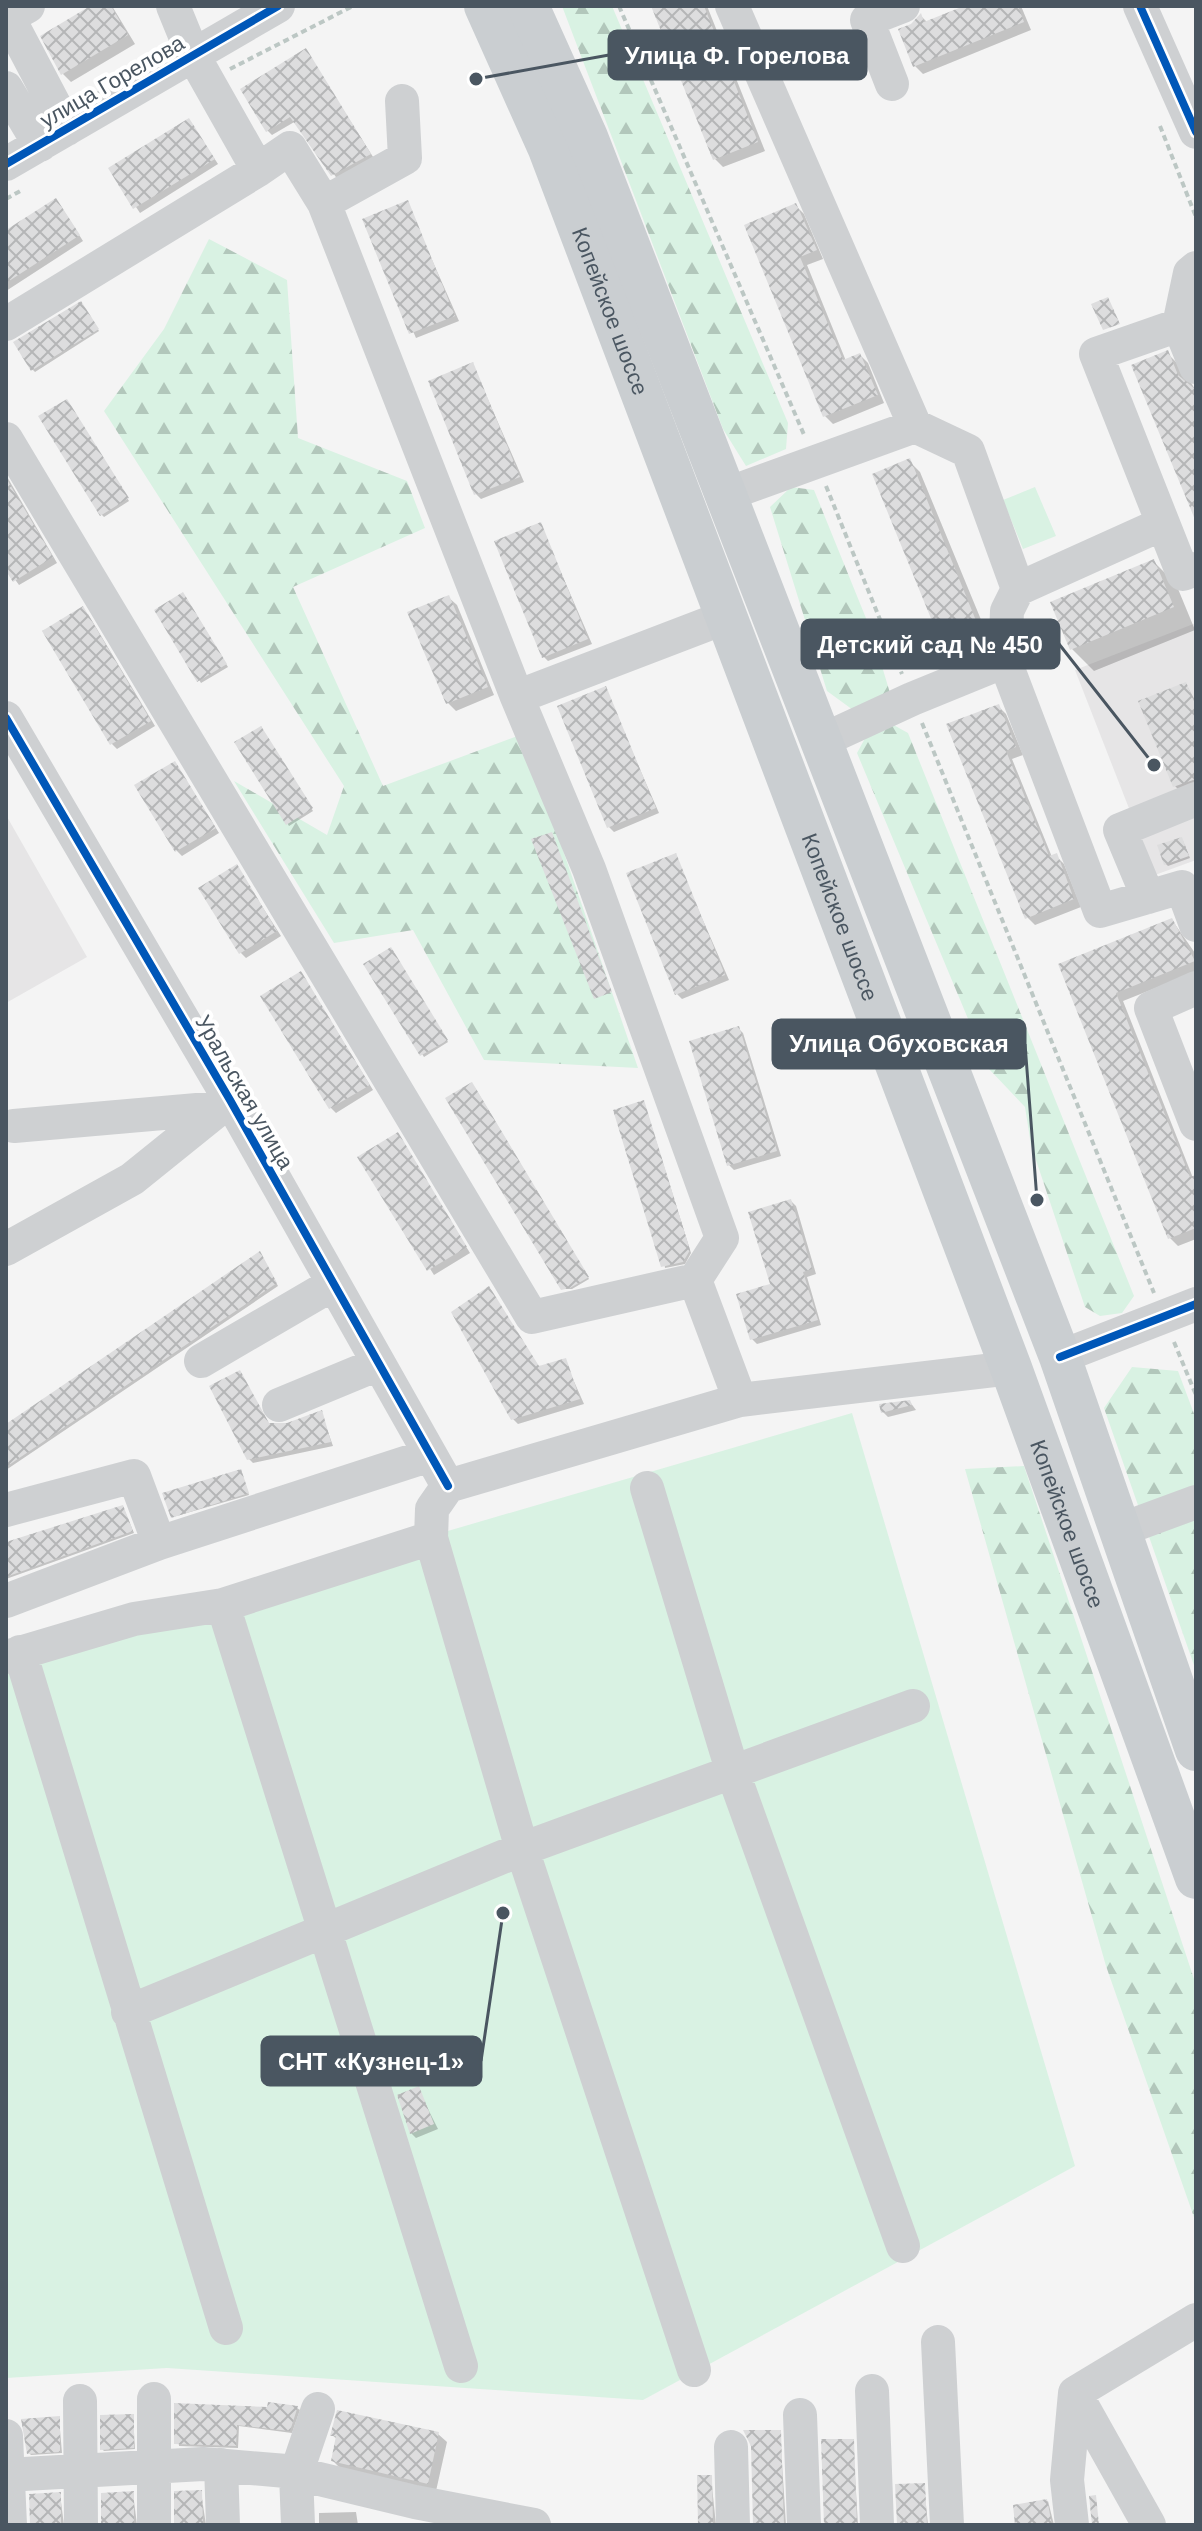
<svg xmlns="http://www.w3.org/2000/svg" width="1202" height="2531" font-family="Arial,sans-serif">
<style>
.education{fill:#e6e5e6}
.forest{fill:url(#forest-firs)}
.green{fill:#d9f2e3}
.shadow{fill:#0003}
.building{fill:url(#building-cross-hatch)}
.lines{fill:none;stroke-linecap:round;stroke-linejoin:round}
.path{stroke:#bcc7c4;stroke-width:4;stroke-dasharray:6 4;stroke-linecap:butt}
.minor{stroke:#ced0d2;stroke-width:34}
.major{stroke:#caced1;stroke-width:42}
.cycleway-casing{stroke:#fff;stroke-width:13}
.cycleway{stroke:#0057b8;stroke-width:8}
.labels{text-anchor:middle;stroke-width:8;stroke-linejoin:round;paint-order:stroke}
.street-label{font-size:22px;fill:#4a5661;stroke:#fff}
.leader{fill:none;stroke:#4a5661;stroke-width:3}
.callout-dot{fill:#4a5661;stroke:#fff;stroke-width:3}
.callout{fill:#4a5661;stroke:#4a5661;stroke-width:3}
.callout-label{font-size:24px;text-anchor:middle;font-weight:bold;fill:#fff}
</style>
<defs>
<pattern id="forest-firs" width="22" height="20" patternUnits="userSpaceOnUse" patternTransform="scale(2)"><rect width="22" height="20" fill="#d9f2e3"/><path d="M5 1l3.5 6h-7zM16 11l3.5 6h-7z" fill="#b2c7bb"/></pattern>
<pattern id="building-cross-hatch" width="8" height="8" patternUnits="userSpaceOnUse" patternTransform="scale(2)"><rect width="8" height="8" fill="#ddddde"/><path d="M0 0l8 8M0 8l8-8" fill="none" stroke="#b5b6b7"/></pattern>
</defs>
<rect width="100%" height="100%" fill="#f4f4f4"/>
<path class="education" d="M1196,623V860L1155,875L1075,670Z
M6,815L87,957L6,1003Z"/>
<path class="forest" d="M562,6H612L788,423L786,449L746,466L723,429Z
M209,239L287,280L298,438L407,481L425,528L293,587L383,786L523,734L638,1068L484,1060L413,930L334,943L234,781L327,835L344,786L104,411L164,329Z
M791,487L814,490L872,633L890,693L853,710L827,691L770,507Z
M890,723L908,733L1134,1296L1122,1313L1100,1316L1085,1307L1031,1145L1025,1107L989,1069L857,753L869,731Z
M1132,1367L1178,1371L1196,1419V1671L1104,1408Z
M1024,1466L1196,1985V2223L1106,1966L965,1469Z"/>
<path class="green" d="M1035,487L1056,536L1023,549L1003,500Z
M852,1413L1075,2166L643,2400L167,2368L6,2378V1660Z"/>
<path class="shadow" d="M94,6H112L135,44L71,82L63,74Z
M654,6H707L765,151L723,167L715,159Z
M969,6H1021L1031,30L923,74L915,66L912,26L921,16L928,23Z
M306,51L375,160L338,180L296,121L272,135L267,130Z
M189,120L218,164L140,213L111,169Z
M407,203L459,321L416,338L365,220Z
M60,205L83,241L6,291V232Z
M796,206L804,214L823,259L807,265L846,361L860,355L868,363L884,403L833,424L825,416L746,226Z
M83,306L99,331L35,372L33,370Z
M1167,353L1183,369L1196,391V518Z
M473,365L524,482L481,499L476,494Z
M69,403L129,501L104,517L102,515Z
M909,461L920,472L989,639L954,653L943,642Z
M6,475L57,563L19,585L6,567Z
M540,524L592,644L548,661L543,656Z
M1154,562L1176,584L1195,630L1094,671L1072,649Z
M185,596L228,667L201,683L156,610Z
M448,597L457,605L494,695L456,711L448,703Z
M88,614L155,726L117,749L112,744Z
M1186,684L1196,702V785L1180,791L1175,786Z
M605,689L659,813L614,832L609,827Z
M998,706L1006,714L1023,755L1012,759L1052,857L1056,856L1064,864L1081,907L1035,925L1027,917Z
M262,730L313,811L289,826L237,743Z
M175,763L219,833L182,856L177,851Z
M1183,841L1190,858L1168,866L1166,864Z
M675,856L729,980L682,999L677,994Z
M237,867L281,936L246,958L241,953Z
M1172,920L1195,953L1196,972L1123,1001L1193,1178L1196,1177V1239L1178,1246L1170,1238L1060,965Z
M392,952L448,1042L424,1057L366,965Z
M301,973L373,1090L336,1113L331,1108Z
M738,1028L743,1033L781,1156L734,1170L729,1165Z
M474,1086L589,1279L572,1289H562Z
M644,1102L691,1253L685,1264L665,1268Z
M398,1135L470,1253L434,1275L360,1158Z
M791,1201L796,1206L816,1274L807,1277L821,1325L757,1344L752,1339L772,1285Z
M262,1256L278,1286L6,1470V1426Z
M565,1361L584,1404L518,1424L513,1419L540,1368Z
M910,1402L916,1410L888,1417L883,1412Z
M321,1412L333,1446L253,1463L249,1459L270,1425H287Z
M241,1471L249,1495L173,1517Z
M123,1507L134,1533L6,1579V1544Z
M418,2089L438,2129L416,2138L411,2133Z
M176,2405L297,2408L300,2410L292,2433L239,2426L238,2448L179,2446Z
M133,2416L135,2449L104,2451L102,2449Z
M59,2418L62,2453L31,2455L29,2453Z
M780,2432L786,2525H755Z
M438,2434L447,2442L436,2491L341,2469L333,2461L338,2440L332,2435Z
M853,2441L858,2525H826Z
M711,2477L716,2525H700Z
M924,2485L928,2525H897Z
M201,2492L206,2525H174Z
M133,2493L137,2525H101Z
M60,2494L64,2525H30L31,2496Z
M1048,2501L1054,2525H1017L1015,2506Z
M356,2512L358,2525H319V2513Z"/>
<path class="building" d="M90,6H111L128,35L61,75L40,36Z
M651,6H704L758,142L713,160Z
M964,6H1018L1024,22L913,67L898,29L911,24L921,13L924,22Z
M306,48L371,154L331,176L290,117L266,132L240,89Z
M189,118L215,159L133,209L108,168Z
M56,198L80,235L6,283V230Z
M408,200L455,316L409,334L362,219Z
M796,203L817,250L800,257L843,360L860,353L878,395L823,417L744,225Z
M1108,297L1120,324L1103,330L1091,304Z
M81,301L99,329L31,371L13,342Z
M1168,350L1178,375L1196,390V522L1131,365Z
M473,362L520,477L474,495L428,381Z
M67,399L129,498L100,516L38,416Z
M910,458L979,628L941,643L872,474Z
M6,478L53,557L13,582L6,571Z
M541,522L588,639L542,658L494,541Z
M1154,559L1174,607L1070,650L1050,602Z
M183,592L227,664L197,682L154,610Z
M449,595L488,687L446,704L407,612Z
M83,606L151,721L110,745L42,631Z
M1186,682L1196,706V779L1173,787L1138,701Z
M606,686L656,808L607,828L557,706Z
M999,704L1016,747L1006,751L1049,856L1057,853L1074,899L1025,919L946,724Z
M261,726L313,808L286,825L234,742Z
M175,761L216,828L175,852L134,785Z
M552,832L612,992L594,999L531,839Z
M1182,837L1189,856L1164,865L1157,845Z
M676,853L725,975L675,995L626,873Z
M237,864L277,931L239,954L198,888Z
M1172,918L1195,961L1116,993L1190,1177L1196,1175V1228L1168,1239L1058,964Z
M391,947L448,1040L420,1056L363,964Z
M301,971L370,1085L329,1109L260,996Z
M739,1026L777,1151L727,1166L689,1041Z
M472,1082L589,1277L570,1288L561,1290L445,1098Z
M644,1100L690,1250L683,1262L661,1267L613,1110Z
M398,1132L467,1247L427,1271L357,1157Z
M791,1199L812,1269L803,1272L818,1320L750,1340L736,1294L770,1284L748,1212Z
M260,1251L277,1283L6,1467V1424Z
M489,1286L539,1366L566,1358L580,1399L511,1420L451,1312Z
M240,1370L269,1423H287L322,1410L331,1442L247,1460L209,1386Z
M910,1400L912,1405L881,1413L879,1404Z
M241,1469L249,1493L171,1518L162,1493Z
M123,1505L133,1531L6,1577V1542Z
M419,2086L434,2124L410,2134L397,2095Z
M268,2402L298,2406L290,2431L237,2425L236,2446L174,2444V2403L267,2407Z
M337,2410L439,2432L428,2484L331,2461L336,2436H330Z
M134,2414V2448L100,2450V2415Z
M60,2416V2452L27,2454L21,2419Z
M743,2430H781L784,2525H753L751,2446Z
M821,2439H854L857,2525H824Z
M697,2475H712L713,2525H698Z
M925,2483L927,2525H897L895,2484Z
M202,2490L203,2525H174V2491Z
M134,2491V2525H101V2493Z
M61,2492V2525H30L29,2494Z
M1096,2495L1099,2525H1092L1089,2496Z
M1047,2499L1052,2525H1015L1013,2505Z"/>
<g class="lines">
<path class="path" d="M619,6L805,437
M230,69L353,6
M1160,126L1196,217
M6,199L22,190
M826,486L902,674
M922,723L1154,1293
M1174,1342L1196,1395"/>
<path class="minor" d="M28,6L8,17L67,129
M173,6L193,55L258,170L290,148L324,203L517,697L589,869L722,1238L695,1280L740,1400
M732,6L915,426L968,451L1018,589
M1140,6L1196,132
M892,84L867,20L903,6
M6,88L40,145
M6,164L278,6
M324,203L405,158L402,101
M1196,268L1190,273L1179,325L1096,354L1183,574L1196,569
M6,324L258,170
M1179,325L1196,367
M6,439L532,1317L695,1280
M727,494L915,426
M1005,661L1100,911L1182,887L1196,925
M517,697L726,617
M6,718L230,1100L448,1486
M821,741L912,699L1005,661L1007,611L1018,589L1162,524
M1148,897L1120,830L1196,799
M1196,988L1151,1008L1196,1124
M14,1126L220,1108
M6,1249L132,1179L230,1100
M1060,1357L1196,1304
M201,1361L333,1284
M279,1405L378,1364
M647,1488L732,1770L903,2246
M6,1510L134,1476L159,1543
M1120,1530L1196,1502
M431,1538L522,1849L694,2370
M6,1601L159,1543L430,1455
M223,1605L461,2366
M20,1652L226,2328
M6,1657L134,1619L223,1605L431,1538L432,1509L448,1486L740,1400L1011,1368
M128,2012L522,1849L913,1706
M938,2342L947,2525
M872,2391L877,2525
M1075,2393L1149,2525
M80,2401L81,2525
M800,2415L804,2525
M6,2436L10,2525
M731,2447L733,2525
M221,2465L223,2525
M6,2475L203,2464L286,2471L415,2502L534,2525
M154,2525V2399
M298,2525L296,2474L318,2409
M1072,2525L1067,2480L1075,2393L1196,2320"/>
<g class="major">
<path id="s1" d="M485,6L549,149L1011,1368L1196,1878"/>
<path d="M528,6L587,137L1060,1357L1196,1750"/>
</g>
<defs>
<path id="cycleway" d="M1140,6L1196,132
M6,164L278,6
M6,718L230,1100L448,1486
M1060,1357L1196,1304"/>
</defs>
<use href="#cycleway" class="cycleway-casing"/>
<use href="#cycleway" class="cycleway"/>
</g>
<g class="labels">
<g class="street-label">
<text transform="translate(112 81) rotate(-30)" y="8">улица Горелова</text>
<text dy="8" stroke="none"><textPath href="#s1" startOffset="330">Копейское шоссе</textPath></text>
<text dy="8" stroke="none"><textPath href="#s1" startOffset="978">Копейское шоссе</textPath></text>
<text transform="translate(245 1092) rotate(60)" y="8">Уральская улица</text>
<text dy="8" stroke="none"><textPath href="#s1" startOffset="1626">Копейское шоссе</textPath></text>
</g>
</g>
<path class="leader" d="M476 79L609 55M1154 765L1059 644M1037 1200L1025 1044M503 1913L481 2061"/>
<g class="callout-dot">
<circle cx="476" cy="79" r="8"/>
<circle cx="1154" cy="765" r="8"/>
<circle cx="1037" cy="1200" r="8"/>
<circle cx="503" cy="1913" r="8"/>
</g>
<g class="callout">
<rect x="609" y="31" width="257" height="48" rx="8"/>
<rect x="802" y="620" width="257" height="48" rx="8"/>
<rect x="773" y="1020" width="252" height="48" rx="8"/>
<rect x="262" y="2037" width="219" height="48" rx="8"/>
</g>
<g class="callout-label">
<text x="737" y="64">Улица Ф. Горелова</text>
<text x="930" y="653">Детский сад № 450</text>
<text x="899" y="1052">Улица Обуховская</text>
<text x="371" y="2070">СНТ «Кузнец-1»</text>
</g>
<rect width="1202" height="2531" fill="none" stroke="#4a5661" stroke-width="16"/>
</svg>
